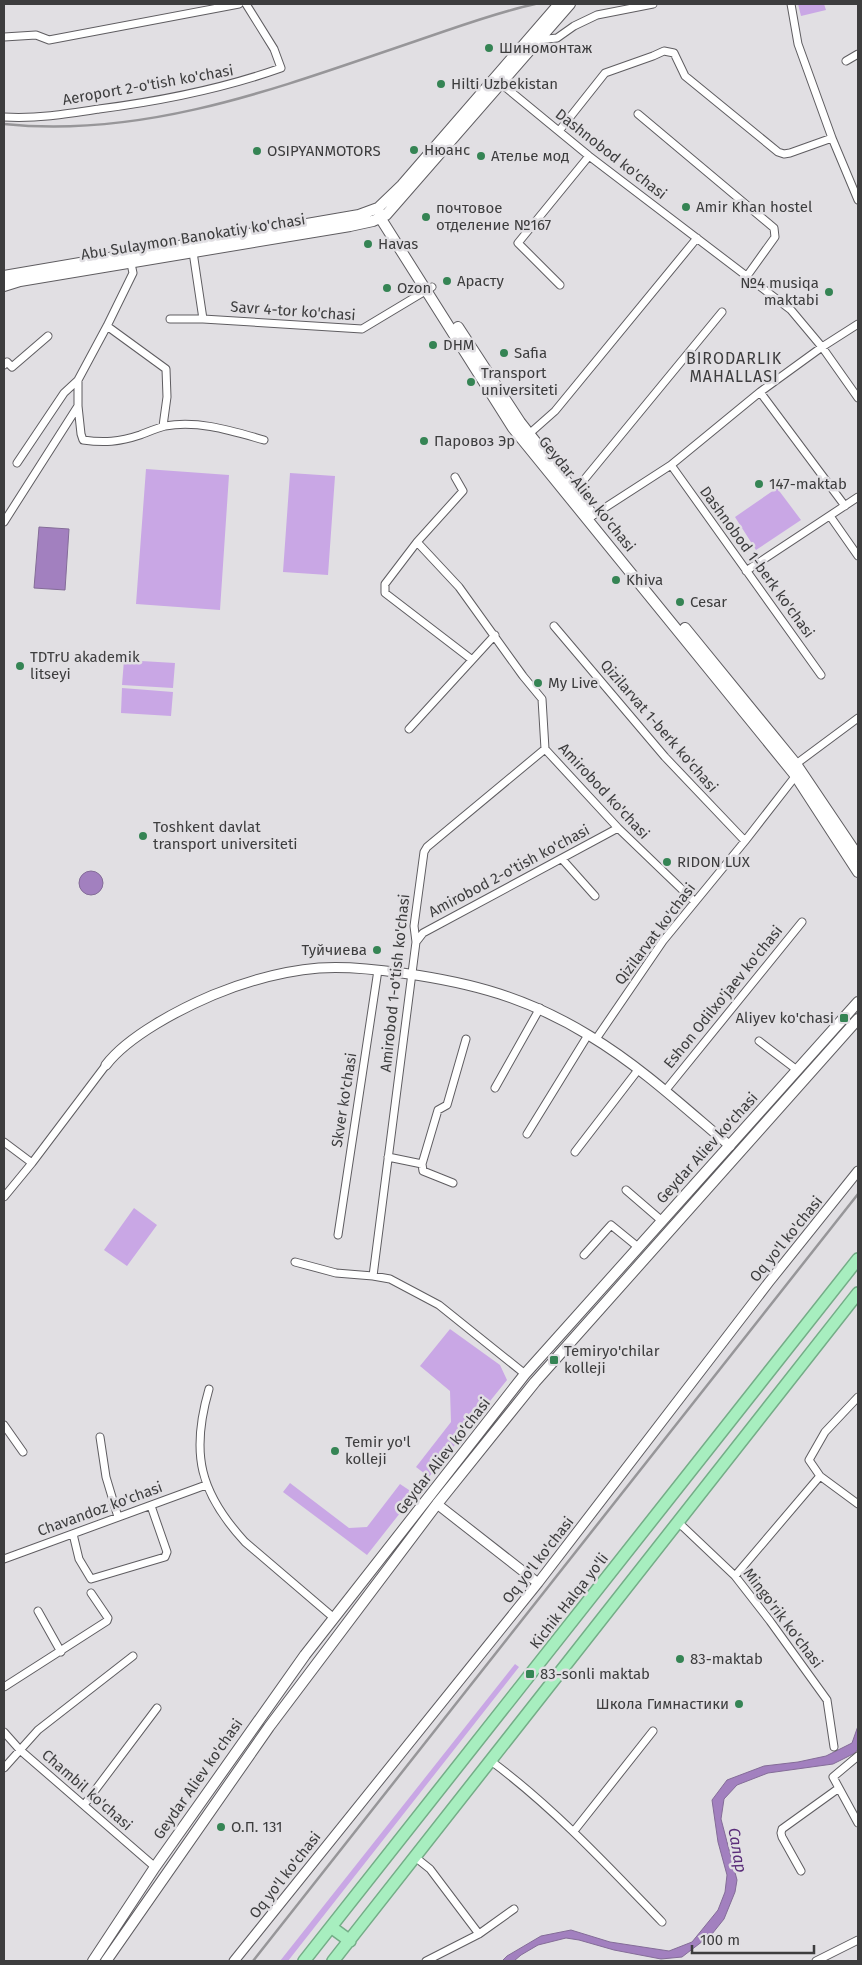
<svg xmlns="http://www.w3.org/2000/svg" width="862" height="1965" font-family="'Fira Sans',sans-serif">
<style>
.green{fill:#c9a7e5}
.water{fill:#a280bf;stroke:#846c98}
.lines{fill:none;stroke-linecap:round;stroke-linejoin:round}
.minor-casing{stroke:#5f5d61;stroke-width:9}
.tertiary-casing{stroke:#5f5d61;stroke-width:11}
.secondary-casing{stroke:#5f5d61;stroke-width:12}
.trunk-casing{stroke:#74ad87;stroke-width:14}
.minor{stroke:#fff;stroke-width:7}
.tertiary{stroke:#fff;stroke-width:9}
.secondary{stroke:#fff;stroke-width:10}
.trunk{stroke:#a7eebf;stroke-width:11}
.rail{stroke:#979699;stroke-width:2.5}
.poi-dot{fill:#358454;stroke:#e1dfe3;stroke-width:2}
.labels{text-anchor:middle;stroke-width:5;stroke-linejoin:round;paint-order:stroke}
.poi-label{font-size:15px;fill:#3d3d3e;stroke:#e1dfe3;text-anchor:start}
.street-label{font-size:15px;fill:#3d3d3e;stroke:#e1dfe3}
.neighbourhood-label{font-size:16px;letter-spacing:1px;fill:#3d3d3e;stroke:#e1dfe3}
.water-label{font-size:16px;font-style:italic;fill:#5a2d79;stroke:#e1dfe3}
</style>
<rect width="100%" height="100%" fill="#e1dfe3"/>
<path class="green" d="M798,4H824L826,10L801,16Z
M146,469L229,475L220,610L136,604Z
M290,473L335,476L328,575L283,572Z
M777,488L801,520L756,550L735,517Z
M124,660L175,663L173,688L122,685Z
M122,688L173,692L171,716L121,713Z
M134,1208L157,1225L127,1266L104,1250Z
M450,1329L500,1365L507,1380L429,1477L416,1467L451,1422L450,1391L420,1366Z
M290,1483L349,1528L367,1527L400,1484L415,1494L367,1555L283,1492Z
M515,1664L519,1667L288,1961H280Z"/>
<path class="water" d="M39,527L69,529L65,590L34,588Z
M79 883a12 12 0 1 1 24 0a12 12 0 1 1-24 0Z
M858,1726V1749L855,1753L833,1764L768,1773L737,1785L724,1799L721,1819L737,1880L735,1892L724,1919L712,1934L682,1957L661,1959L614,1950L579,1940L566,1938L538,1945L521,1955L514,1961H502L507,1956L541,1936L571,1930L610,1942L669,1951L692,1942L718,1910L725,1892L727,1875L718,1842L712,1800L727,1780L764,1766L798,1762L826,1756L852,1743Z"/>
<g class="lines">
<defs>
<path id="minor" d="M791,4L798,44L832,138L858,200
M4,37L36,35L49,40L239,4
M538,40L557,38L574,26L597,15L653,4
M846,61L858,54
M499,82L589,156L791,310L822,347L858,398
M638,114L774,228L775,237L747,276
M4,117C36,119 67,114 99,109C161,101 222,89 281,68L274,49L246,4
M559,131L605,73L653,56L664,51L674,53L685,76L778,152L784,154L790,153L832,138
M193,252L203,319
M560,285L518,243L589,156
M170,319H203L362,329L432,287
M107,326L166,369L167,397L163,426
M4,365L7,362L12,367L48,336
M760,392L845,506
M78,406L81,434L83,440C104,443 119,442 140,435C148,432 157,428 165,426C199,420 232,431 264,440
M529,434L555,411L697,238
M17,463L64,393L78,380
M671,465L821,675
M455,477L463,491L417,542L385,584V593L471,659
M574,492L722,312
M830,516L858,556
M589,518L671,465L760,392L822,347L858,324
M4,522L78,406V380L107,326L133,273L130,259
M417,542L459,587L523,676L542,699L545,749L618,828L695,902
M746,571L858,497
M554,626L665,757L745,841
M409,729L495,635
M562,859L595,896
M416,942L423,933L618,828
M596,1039L663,941L745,841L794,778L796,764L858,718
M759,1041L797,1070
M495,1088L540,1008
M665,1091L802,922
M527,1134L588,1035
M4,1142L32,1163
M575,1152L638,1070
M388,1157L422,1164L438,1110L447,1105L466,1039
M422,1164L423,1171L453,1183
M626,1190L662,1221
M4,1197L32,1163L106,1065
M338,1235L378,970
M584,1255L611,1225L638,1247
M295,1262L336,1273L373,1276L390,1279L439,1305L525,1374
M373,1276L416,942L414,926L424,852L427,847L545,749
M209,1389C190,1454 200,1493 245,1542L334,1618
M858,1397L825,1432L809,1460L820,1476L858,1504
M4,1425L23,1452
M100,1437L106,1477L118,1517
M678,1522L735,1576L770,1621L827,1700L834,1747
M73,1534L79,1559L91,1579L165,1557L167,1552L151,1506
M4,1559L206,1485
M735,1576L820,1476
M38,1611L61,1652
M4,1687L107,1621L108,1618L91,1593
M4,1732L20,1750L155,1867
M858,1756L833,1777L858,1823
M491,1761C554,1808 607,1865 662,1922
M4,1768L38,1730L133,1656
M84,1805L157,1708
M574,1831L653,1731
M415,1857L430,1869L479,1934
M801,1871L782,1837L781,1833L782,1829L839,1788
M426,1961L479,1934L514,1909
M816,1961L858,1940"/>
<path id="tertiary" d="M106,1065C128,1036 180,1009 213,995C247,981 283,971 319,968C347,966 374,969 402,973C474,983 528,998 590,1036C640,1066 685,1108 730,1146
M437,1504L538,1583
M234,1961L538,1583L769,1282L858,1171"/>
<path id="secondary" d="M378,208L381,219L513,428L795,775L858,872
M4,276L359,215L378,208L402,185L559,4
M4,286L20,281L350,226L373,221L386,215L570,4
M458,327L520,422L592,514
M685,628L796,764L858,856
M93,1961L155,1867L305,1655L525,1374L858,1002
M106,1961L269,1727L437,1504L535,1382L858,1019"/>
<path id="trunk" d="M331,1927L350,1941
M304,1961L858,1259
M333,1961L858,1293"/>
</defs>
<use href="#minor" class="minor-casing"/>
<use href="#tertiary" class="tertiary-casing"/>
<use href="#secondary" class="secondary-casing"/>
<use href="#trunk" class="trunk-casing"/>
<use href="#minor" class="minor"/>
<use href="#tertiary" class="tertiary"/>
<use href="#secondary" class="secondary"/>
<use href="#trunk" class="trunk"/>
<path class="rail" d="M4,124C147,139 283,86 416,41C455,28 494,13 535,4
M253,1961L858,1194"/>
</g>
<g class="poi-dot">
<circle cx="489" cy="48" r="5"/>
<circle cx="441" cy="84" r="5"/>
<circle cx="414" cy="150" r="5"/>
<circle cx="257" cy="151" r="5"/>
<circle cx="481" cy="156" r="5"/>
<circle cx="686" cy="207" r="5"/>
<circle cx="426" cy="217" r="5"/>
<circle cx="368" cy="244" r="5"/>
<circle cx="447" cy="281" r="5"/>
<circle cx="387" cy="288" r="5"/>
<circle cx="829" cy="292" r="5"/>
<circle cx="433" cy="345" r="5"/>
<circle cx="504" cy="353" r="5"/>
<circle cx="471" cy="382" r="5"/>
<circle cx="424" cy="441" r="5"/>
<circle cx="759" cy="484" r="5"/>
<circle cx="616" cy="580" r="5"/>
<circle cx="680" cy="602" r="5"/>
<circle cx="20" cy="666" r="5"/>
<circle cx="538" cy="683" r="5"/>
<circle cx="143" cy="836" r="5"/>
<circle cx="667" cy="862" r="5"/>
<circle cx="377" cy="950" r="5"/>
<rect x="839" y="1013" width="10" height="10" rx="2.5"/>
<rect x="549" y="1355" width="10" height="10" rx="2.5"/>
<circle cx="335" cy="1451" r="5"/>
<circle cx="680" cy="1659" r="5"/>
<rect x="525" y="1669" width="10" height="10" rx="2.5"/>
<circle cx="739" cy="1704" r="5"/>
<circle cx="221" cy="1827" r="5"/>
</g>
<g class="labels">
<g class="poi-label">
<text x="499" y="53">Шиномонтаж</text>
<text x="451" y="89">Hilti Uzbekistan</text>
<text x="424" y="155">Нюанс</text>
<text x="267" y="156">OSIPYANMOTORS</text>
<text x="491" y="161">Ателье мод</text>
<text x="696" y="212">Amir Khan hostel</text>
<text x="436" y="213">почтовое<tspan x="436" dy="17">отделение №167</tspan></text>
<text x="378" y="249">Havas</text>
<text x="457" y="286">Арасту</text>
<text x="819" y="288" text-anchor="end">№4 musiqa<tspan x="819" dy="17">maktabi</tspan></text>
<text x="397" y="293">Ozon</text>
<text x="443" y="350">DHM</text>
<text x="514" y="358">Safia</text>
<text x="481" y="378">Transport<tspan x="481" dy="17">universiteti</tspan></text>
<text x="434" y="446">Паровоз Эр</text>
<text x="769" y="489">147-maktab</text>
<text x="626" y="585">Khiva</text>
<text x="690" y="607">Cesar</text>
<text x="30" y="662">TDTrU akademik<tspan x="30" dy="17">litseyi</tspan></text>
<text x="548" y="688">My Live</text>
<text x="153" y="832">Toshkent davlat<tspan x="153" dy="17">transport universiteti</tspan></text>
<text x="677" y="867">RIDON LUX</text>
<text x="367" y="955" text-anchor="end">Туйчиева</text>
<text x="834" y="1023" text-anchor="end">Aliyev ko'chasi</text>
<text x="564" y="1356">Temiryo'chilar<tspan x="564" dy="17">kolleji</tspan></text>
<text x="345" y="1447">Temir yo'l<tspan x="345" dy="17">kolleji</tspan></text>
<text x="690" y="1664">83-maktab</text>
<text x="540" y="1679">83-sonli maktab</text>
<text x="729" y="1709" text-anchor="end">Школа Гимнастики</text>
<text x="231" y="1832">О.П. 131</text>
</g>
<g class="street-label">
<text transform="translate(148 85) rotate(-10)" y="5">Aeroport 2-o'tish ko'chasi</text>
<text transform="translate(611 154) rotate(38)" y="5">Dashnobod ko'chasi</text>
<text transform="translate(193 237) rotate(-9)" y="5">Abu Sulaymon Banokatiy ko'chasi</text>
<text transform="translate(293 311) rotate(4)" y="5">Savr 4-tor ko'chasi</text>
<text transform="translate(587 494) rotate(51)" y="5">Geydar Aliev ko'chasi</text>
<text transform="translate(757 562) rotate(54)" y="5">Dashnobod 1-berk ko'chasi</text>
<text transform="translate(659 726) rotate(49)" y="5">Qizilarvat 1-berk ko'chasi</text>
<text transform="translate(604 791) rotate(47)" y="5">Amirobod ko'chasi</text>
<text transform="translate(509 871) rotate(-28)" y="5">Amirobod 2-o'tish ko'chasi</text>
<text transform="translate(655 934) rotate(-53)" y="5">Qizilarvat ko'chasi</text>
<text transform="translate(395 983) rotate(-84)" y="5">Amirobod 1-o'tish ko'chasi</text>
<text transform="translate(723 997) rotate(-51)" y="5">Eshon Odilxo'jaev ko'chasi</text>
<text transform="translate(344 1100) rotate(-81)" y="5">Skver ko'chasi</text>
<text transform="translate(707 1148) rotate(-48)" y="5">Geydar Aliev ko'chasi</text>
<text transform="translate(786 1239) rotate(-51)" y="5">Oq yo'l ko'chasi</text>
<text transform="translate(443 1456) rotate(-52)" y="5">Geydar Aliev ko'chasi</text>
<text transform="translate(100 1509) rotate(-20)" y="5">Chavandoz ko'chasi</text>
<text transform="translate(538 1560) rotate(-52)" y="5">Oq yo'l ko'chasi</text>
<text transform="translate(569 1601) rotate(-52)" y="5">Kichik Halqa yo'li</text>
<text transform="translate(783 1618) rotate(53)" y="5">Mingo'rik ko'chasi</text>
<text transform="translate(198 1779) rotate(-55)" y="5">Geydar Aliev ko'chasi</text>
<text transform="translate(87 1790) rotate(41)" y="5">Chambil ko'chasi</text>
<text transform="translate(285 1875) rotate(-52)" y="5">Oq yo'l ko'chasi</text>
</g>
<g class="neighbourhood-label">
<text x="734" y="364">BIRODARLIK<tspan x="734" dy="18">MAHALLASI</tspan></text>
</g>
<g class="water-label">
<text transform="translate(738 1850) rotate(80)" y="6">Салар</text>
</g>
</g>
<rect width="862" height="1965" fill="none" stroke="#3d3d3e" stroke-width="10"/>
<path d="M692 1945v8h122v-8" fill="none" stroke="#3d3d3e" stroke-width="2.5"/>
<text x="700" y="1945" font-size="15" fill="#3d3d3e" stroke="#e1dfe3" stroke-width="4" paint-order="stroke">100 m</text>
</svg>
